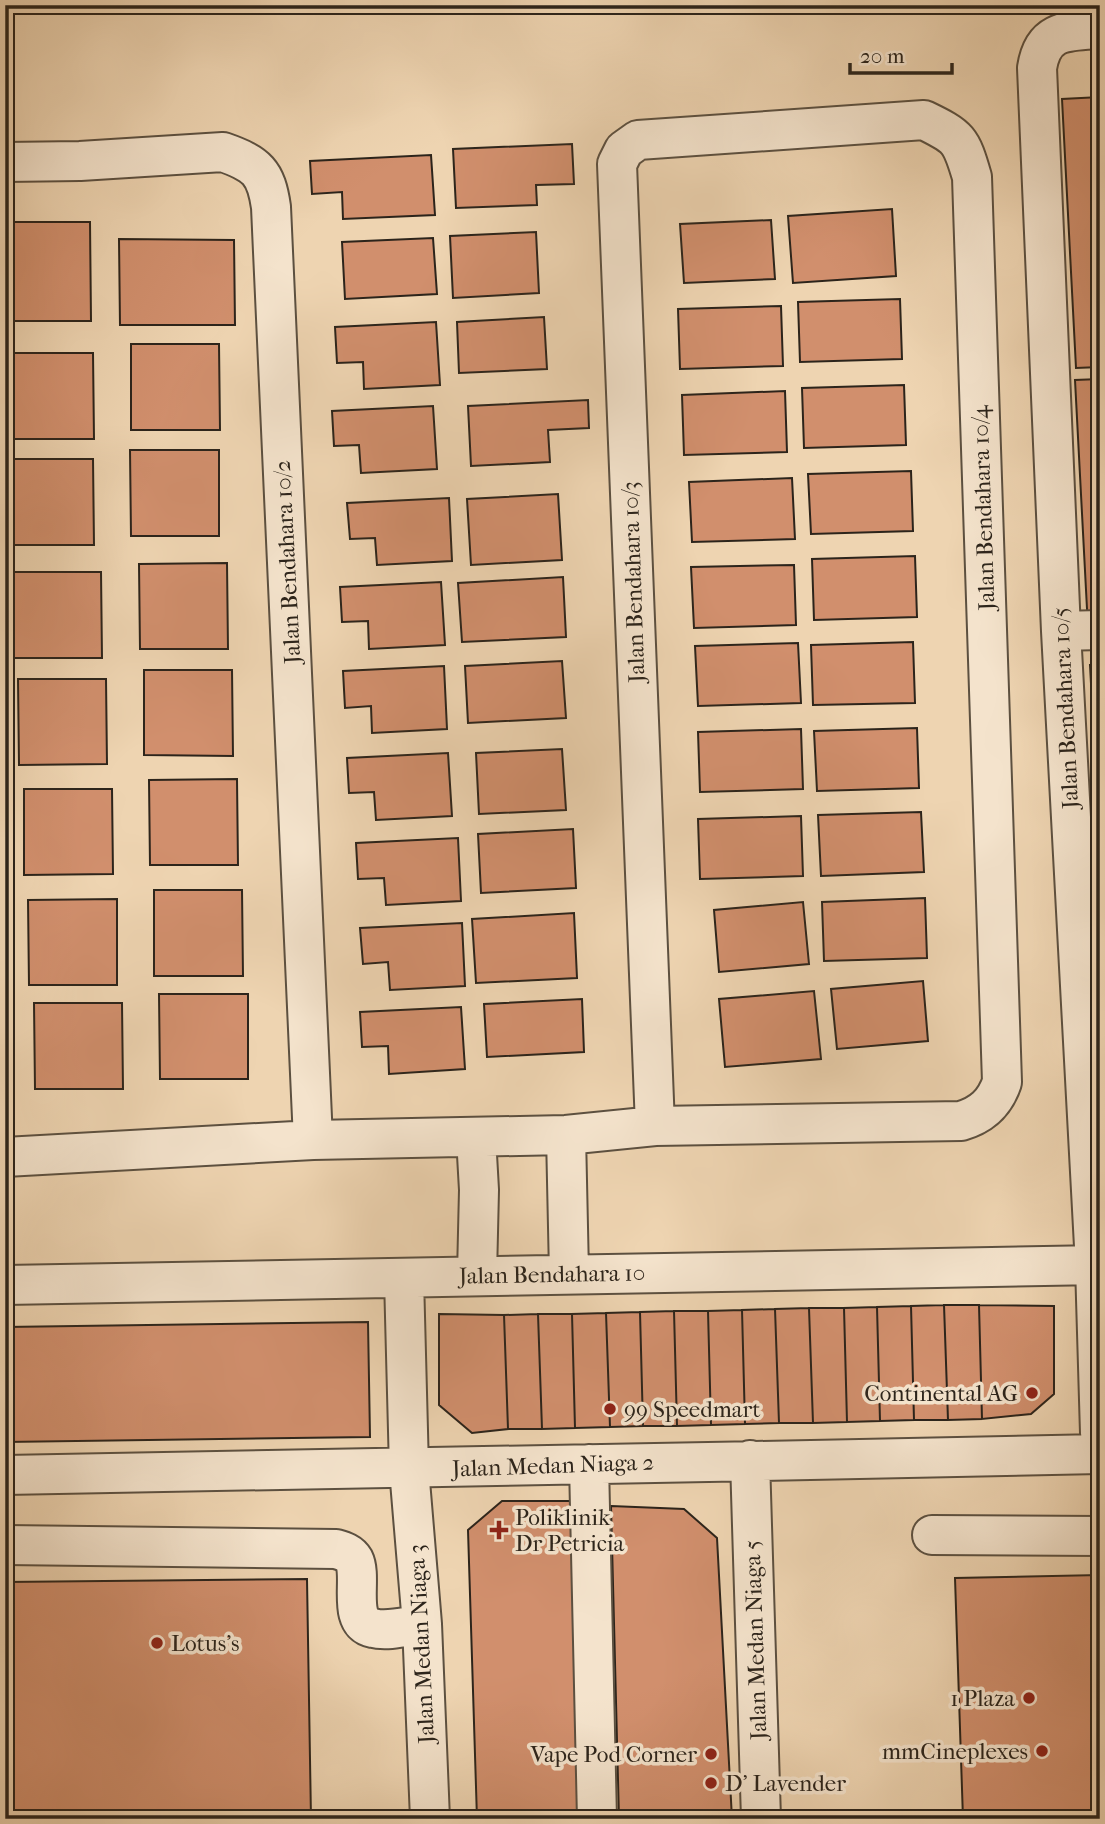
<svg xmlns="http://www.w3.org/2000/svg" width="1105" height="1824" font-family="'IM FELL French Canon',serif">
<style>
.green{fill:#b2be91;stroke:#6f7156;stroke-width:2}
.building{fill:#d18f6d;stroke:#2c241b;stroke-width:2}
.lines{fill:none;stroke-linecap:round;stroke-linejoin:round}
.minor-casing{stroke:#5c5040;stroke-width:42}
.minor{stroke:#f4e3cc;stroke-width:38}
.poi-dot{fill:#8f2418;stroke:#f4e3cc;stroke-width:2.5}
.labels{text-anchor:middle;stroke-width:7;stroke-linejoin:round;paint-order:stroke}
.street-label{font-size:23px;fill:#2c241b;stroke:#f4e3cc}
.poi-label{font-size:23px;fill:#2c241b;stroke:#f4e3cc;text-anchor:end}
</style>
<rect width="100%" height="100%" fill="#eed4b1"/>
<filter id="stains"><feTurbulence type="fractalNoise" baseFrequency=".00286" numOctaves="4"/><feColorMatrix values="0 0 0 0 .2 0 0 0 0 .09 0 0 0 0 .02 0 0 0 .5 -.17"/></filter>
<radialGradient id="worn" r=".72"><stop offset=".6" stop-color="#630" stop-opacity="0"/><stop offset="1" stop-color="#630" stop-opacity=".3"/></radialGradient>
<path class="green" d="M5,5H185L5,12Z"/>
<path class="building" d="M1100,97V367L1076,368L1062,99Z
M572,144L574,184L536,185L537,205L456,208L453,149Z
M431,155L435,215L343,219L342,192L312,194L310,161Z
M892,209L896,276L793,283L788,216Z
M771,220L775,279L684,283L680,224Z
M5,222H90L91,321H5Z
M536,232L539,293L453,298L450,236Z
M433,238L437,294L345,299L342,242Z
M119,239L234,240L235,325H120Z
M900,299L902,359L800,362L798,302Z
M781,306L783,366L680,369L678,309Z
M544,317L547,369L459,373L457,322Z
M436,322L440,385L364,389L363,362L337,363L335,327Z
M131,344H219L220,430H131Z
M5,353H93L94,439H6Z
M1100,379V627L1088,628L1075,380Z
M904,385L906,445L804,448L802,388Z
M785,391L787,452L684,455L682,395Z
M588,400L589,428L548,430L550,462L471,466L468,406Z
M433,406L437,469L361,473L359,445L334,446L332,411Z
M130,450H219V536H131Z
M5,459H93L94,545H6Z
M911,471L913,531L811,534L808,474Z
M792,478L795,539L692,542L689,482Z
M558,494L562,560L471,565L467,499Z
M449,498L452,561L377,565L375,538L350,539L347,503Z
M915,556L917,617L814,620L812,559Z
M227,563L228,649H140L139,564Z
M794,565L796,625L694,628L691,567Z
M13,572H101L102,658H14Z
M563,577L566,637L462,642L458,583Z
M441,582L445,645L369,649L368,621L342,622L340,587Z
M913,642L915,703L813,705L811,645Z
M798,643L801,703L698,706L695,646Z
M562,661L566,718L468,723L465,666Z
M1090,665H1100V853Z
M444,666L447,729L372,733L371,706L345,708L343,671Z
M144,670H232L233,756L144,755Z
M18,679H106L107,764L19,765Z
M917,728L919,788L817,791L814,731Z
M801,729L803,789L700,792L698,732Z
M562,749L566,810L479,814L476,753Z
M448,753L452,816L376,820L374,792L349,793L347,758Z
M237,779L238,865H150L149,780Z
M24,789H112L113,874L24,875Z
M921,812L924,872L821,876L818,815Z
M801,816L803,876L700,879L698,819Z
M573,829L576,888L481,893L478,834Z
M458,838L461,901L386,905L384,878L358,879L356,843Z
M154,890H242L243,976H154Z
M925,898L927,958L824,961L822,902Z
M117,899V985H29L28,900Z
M803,902L809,964L719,972L714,910Z
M574,913L577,978L476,983L472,919Z
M462,923L465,986L390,990L388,962L363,964L360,928Z
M923,981L928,1041L837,1049L831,989Z
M814,991L821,1059L725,1067L719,999Z
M159,994H248V1079H160Z
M582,999L584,1052L487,1057L484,1004Z
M34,1003H122L123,1089H35Z
M461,1007L465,1069L389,1074L388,1046L362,1047L360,1012Z
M944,1305H979L982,1419L948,1420Z
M944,1305L948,1420H914L911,1306Z
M979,1305L1054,1306V1394L1031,1414L982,1419Z
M911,1306L914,1420L880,1421L877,1307Z
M877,1307L880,1421L847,1422L844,1308Z
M809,1308H844L847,1422L813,1423Z
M809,1308L813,1423H779L775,1309Z
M775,1309L779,1423L745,1424L742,1310Z
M742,1310L745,1424L711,1425L708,1311Z
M674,1311H708L711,1425L677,1426Z
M674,1311L677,1426H643L640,1312Z
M640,1312L643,1426L610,1427L606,1313Z
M606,1313L610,1427L575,1428L572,1314Z
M439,1314L504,1315L508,1429L472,1433L439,1405Z
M538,1314H572L575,1428L542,1429Z
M538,1314L542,1429H508L504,1315Z
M368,1322L370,1437L5,1442V1327Z
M502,1501H582L583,1819H477L468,1530Z
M611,1506L684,1509L717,1538L732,1819H619Z
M1100,1575V1819H963L955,1578Z
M307,1579L311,1819H5V1582Z"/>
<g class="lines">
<defs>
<path id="minor" d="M1100,29C1067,31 1043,29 1037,68L1061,631L1095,1265L1100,1433
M5,162L80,161L223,152C257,164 266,172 271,207L313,1140
M1061,631L1100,630
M566,1135L569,1273
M476,1137L479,1190L477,1275
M5,1157L313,1140L566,1135L655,1126L961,1121C982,1115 995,1103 1002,1082L972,177C961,139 959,137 924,120L638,140L624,150L617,164L655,1126
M404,1278L409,1469L422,1624L430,1819
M5,1285L1100,1265
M750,1460L761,1819
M589,1464L597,1819
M5,1475C370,1470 735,1461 1100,1454
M932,1535L1100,1536
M5,1545L336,1549C343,1551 350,1553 354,1560C363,1578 346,1623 373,1628C388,1632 407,1626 422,1624"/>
</defs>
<use href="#minor" class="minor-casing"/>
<use href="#minor" class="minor"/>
</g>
<g class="poi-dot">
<circle cx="1032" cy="1393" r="7"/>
<circle cx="610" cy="1409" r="7"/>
<path d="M495.5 1519.5h7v7h7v7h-7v7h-7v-7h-7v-7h7z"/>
<circle cx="157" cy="1643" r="7"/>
<circle cx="1029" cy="1698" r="7"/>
<circle cx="1042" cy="1751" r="7"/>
<circle cx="711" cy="1754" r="7"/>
<circle cx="711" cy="1783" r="7"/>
</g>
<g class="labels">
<g class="street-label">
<text transform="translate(983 508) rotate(-92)" y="8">Jalan Bendahara 10/4</text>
<text transform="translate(287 562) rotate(-93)" y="8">Jalan Bendahara 10/2</text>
<text transform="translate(633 582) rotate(-92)" y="8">Jalan Bendahara 10/3</text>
<text transform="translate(1065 708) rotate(-93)" y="8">Jalan Bendahara 10/5</text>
<text transform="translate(552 1274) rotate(-1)" y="8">Jalan Bendahara 10</text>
<text transform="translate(553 1465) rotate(-2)" y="8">Jalan Medan Niaga 2</text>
<text transform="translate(755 1640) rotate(-92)" y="8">Jalan Medan Niaga 5</text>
<text transform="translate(421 1644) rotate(-93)" y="8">Jalan Medan Niaga 3</text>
</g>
<g class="poi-label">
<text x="1018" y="1401">Continental AG</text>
<text x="624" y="1417" text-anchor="start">99 Speedmart</text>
<text x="515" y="1525" text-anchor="start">Poliklinik<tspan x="515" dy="26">Dr Petricia</tspan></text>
<text x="171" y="1651" text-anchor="start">Lotus's</text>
<text x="1015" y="1706">1 Plaza</text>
<text x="1028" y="1759">mmCineplexes</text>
<text x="697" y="1762">Vape Pod Corner</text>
<text x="725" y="1791" text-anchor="start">D’ Lavender</text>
</g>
</g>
<rect width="1105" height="1824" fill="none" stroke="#eed4b1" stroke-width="28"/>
<rect x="7" y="7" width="1091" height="1810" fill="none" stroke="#2c241b" stroke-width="3.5"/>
<rect x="14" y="14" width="1077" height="1796" fill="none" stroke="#2c241b" stroke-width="2"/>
<path d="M850 63v10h102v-10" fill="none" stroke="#2c241b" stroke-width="3.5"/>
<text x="860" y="63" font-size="21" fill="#2c241b" stroke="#f4e3cc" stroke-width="5" paint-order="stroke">20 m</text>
<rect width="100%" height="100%" filter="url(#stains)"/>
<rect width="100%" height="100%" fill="url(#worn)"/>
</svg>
